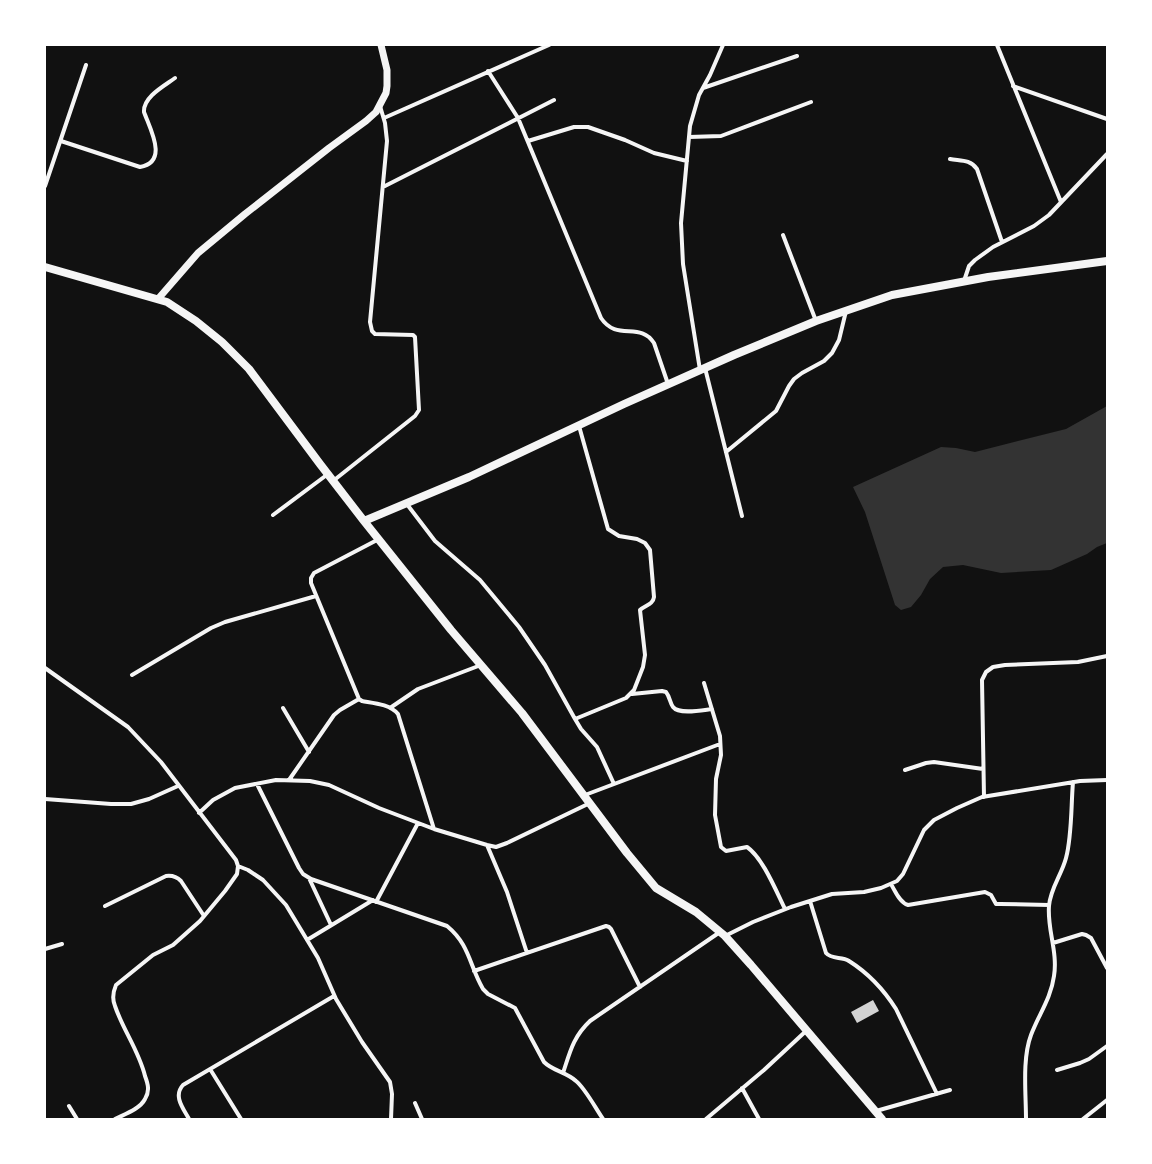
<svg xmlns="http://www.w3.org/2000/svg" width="1152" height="1164" font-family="'Varela Round',sans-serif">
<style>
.water{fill:#333}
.building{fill:#d3d3d3}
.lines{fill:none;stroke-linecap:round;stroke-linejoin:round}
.minor{stroke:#f5f5f5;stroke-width:4}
.tertiary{stroke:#f5f5f5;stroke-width:7}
.secondary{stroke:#f5f5f5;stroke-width:8}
</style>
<rect width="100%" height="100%" fill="#111"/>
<path class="water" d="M1107,406V543L1097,547L1087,554L1051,570L1001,573L963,565L943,567L930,579L921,595L911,607L901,610L895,605L865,512L853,487L941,447L956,448L975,452L1018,441L1066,429Z"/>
<path class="building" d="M873,1000L879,1011L857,1023L851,1012Z"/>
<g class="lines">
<path class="minor" d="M997,45L1061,202
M488,71L518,118L601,318C617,342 640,321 654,343L668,384
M1013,86L1107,119
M703,88L797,56
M384,118L549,45
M689,137L721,136L811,102
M61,141L140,167C169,162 150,129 144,112C143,97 164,86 175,78
M528,141L574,127H588L625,140L654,153L687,161
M950,159C960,161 970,159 977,169L1002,242
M45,186L86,65
M383,187L554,100
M783,235L816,321
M964,281L969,266L975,260L993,247L1034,226L1049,215L1107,154
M705,368L742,516
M700,370L683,264L681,223L690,126L699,95L710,75L723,45
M726,452L776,411L789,386L794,379L802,373L824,361L832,353L839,340L846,311
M333,481L415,416L419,410L415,337L413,335L375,334L372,331L370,322L387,141L385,123L380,106
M406,503L435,541L480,580L519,627L545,665L575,719L581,729L597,747L614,784
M273,515L328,474
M379,539L314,573L311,578V583L359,699L362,701C373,703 390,704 398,714L434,829
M45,668L128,727L161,762L236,860L238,866L237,874L225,891L200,921L173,945L153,955L116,985C113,992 112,999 115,1006C123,1030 139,1051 145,1076C148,1084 150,1091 145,1099C140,1109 125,1114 115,1119
M132,675L211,628L225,622L316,596
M704,683L720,736L721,755L716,779L715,815L721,847L726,851L747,847C763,858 776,891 785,909
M632,694L662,691L666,692C670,697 670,703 673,707C679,715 703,710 712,709
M283,708L309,752
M390,708L418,689L481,665
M575,719L626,698L634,690L643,667L645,655L640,610C645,605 653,605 654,597L650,550L645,543L637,539L619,536L608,529L579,426
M905,770L926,763L934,762L983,769
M289,780L334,715L340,710L359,699
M257,784L299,868L303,874L311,879L447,926C470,945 469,965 483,989L488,994L515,1008L544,1062C553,1071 566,1072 576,1081C585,1088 596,1109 603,1119
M585,795L720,744
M984,797L982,680L986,672L993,667L1005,665L1078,662L1107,656
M45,799L111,804H131L149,799L178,786
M199,813L213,800L235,788L276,780L310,781L329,785L379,808L434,829L487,845L496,847L507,843L590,803
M487,845L507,892L527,953
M238,866L248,870L263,880L286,905L318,958L336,999L362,1042L390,1082L392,1094L391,1119
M309,878L331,925
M891,884C895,891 900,903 908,905L985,892L991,895L996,904H1000L1049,905
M810,901L826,953C832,960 842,956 849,961C868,973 884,990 896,1009L937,1094
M376,902L418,823
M105,906L166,876C173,875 177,877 181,881L204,916
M725,936L753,922L791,907L832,894L864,892L881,888L897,881L903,874L924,830L934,820L957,808L982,797L1080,781L1107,780
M307,940L373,900
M1053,943L1082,934L1086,935L1091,938L1107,968
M45,949L62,944
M474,971L606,926L609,927L611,929L640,987
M210,1069L241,1119
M1057,1070L1080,1063L1089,1059L1107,1046
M563,1073C570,1052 573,1037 590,1021L720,932
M742,1088L759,1119
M415,1103L422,1119
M69,1106L77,1119
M876,1111L950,1090
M189,1119C183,1108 173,1096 183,1085L334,996
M706,1119L764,1070L806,1031
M1026,1119C1026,1093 1022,1059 1031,1035C1039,1014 1051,998 1054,976C1058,952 1047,929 1049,906C1050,889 1062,874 1066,858C1072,836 1071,805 1073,782
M1083,1119L1107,1100"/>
<path class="tertiary" d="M158,299L198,253L245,214L329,148L366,121L376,112L386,93L387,86V70L381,45"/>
<path class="secondary" d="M45,267L167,302L196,321L222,342L249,369L320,464L364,521L469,477L624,404L734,355L816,321L892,295L988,277L1107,261
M364,521L451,630L522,713L627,853L656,888L696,912L725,936L751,965L882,1119"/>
</g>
<rect width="1152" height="1164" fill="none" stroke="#ffffff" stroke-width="92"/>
</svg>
